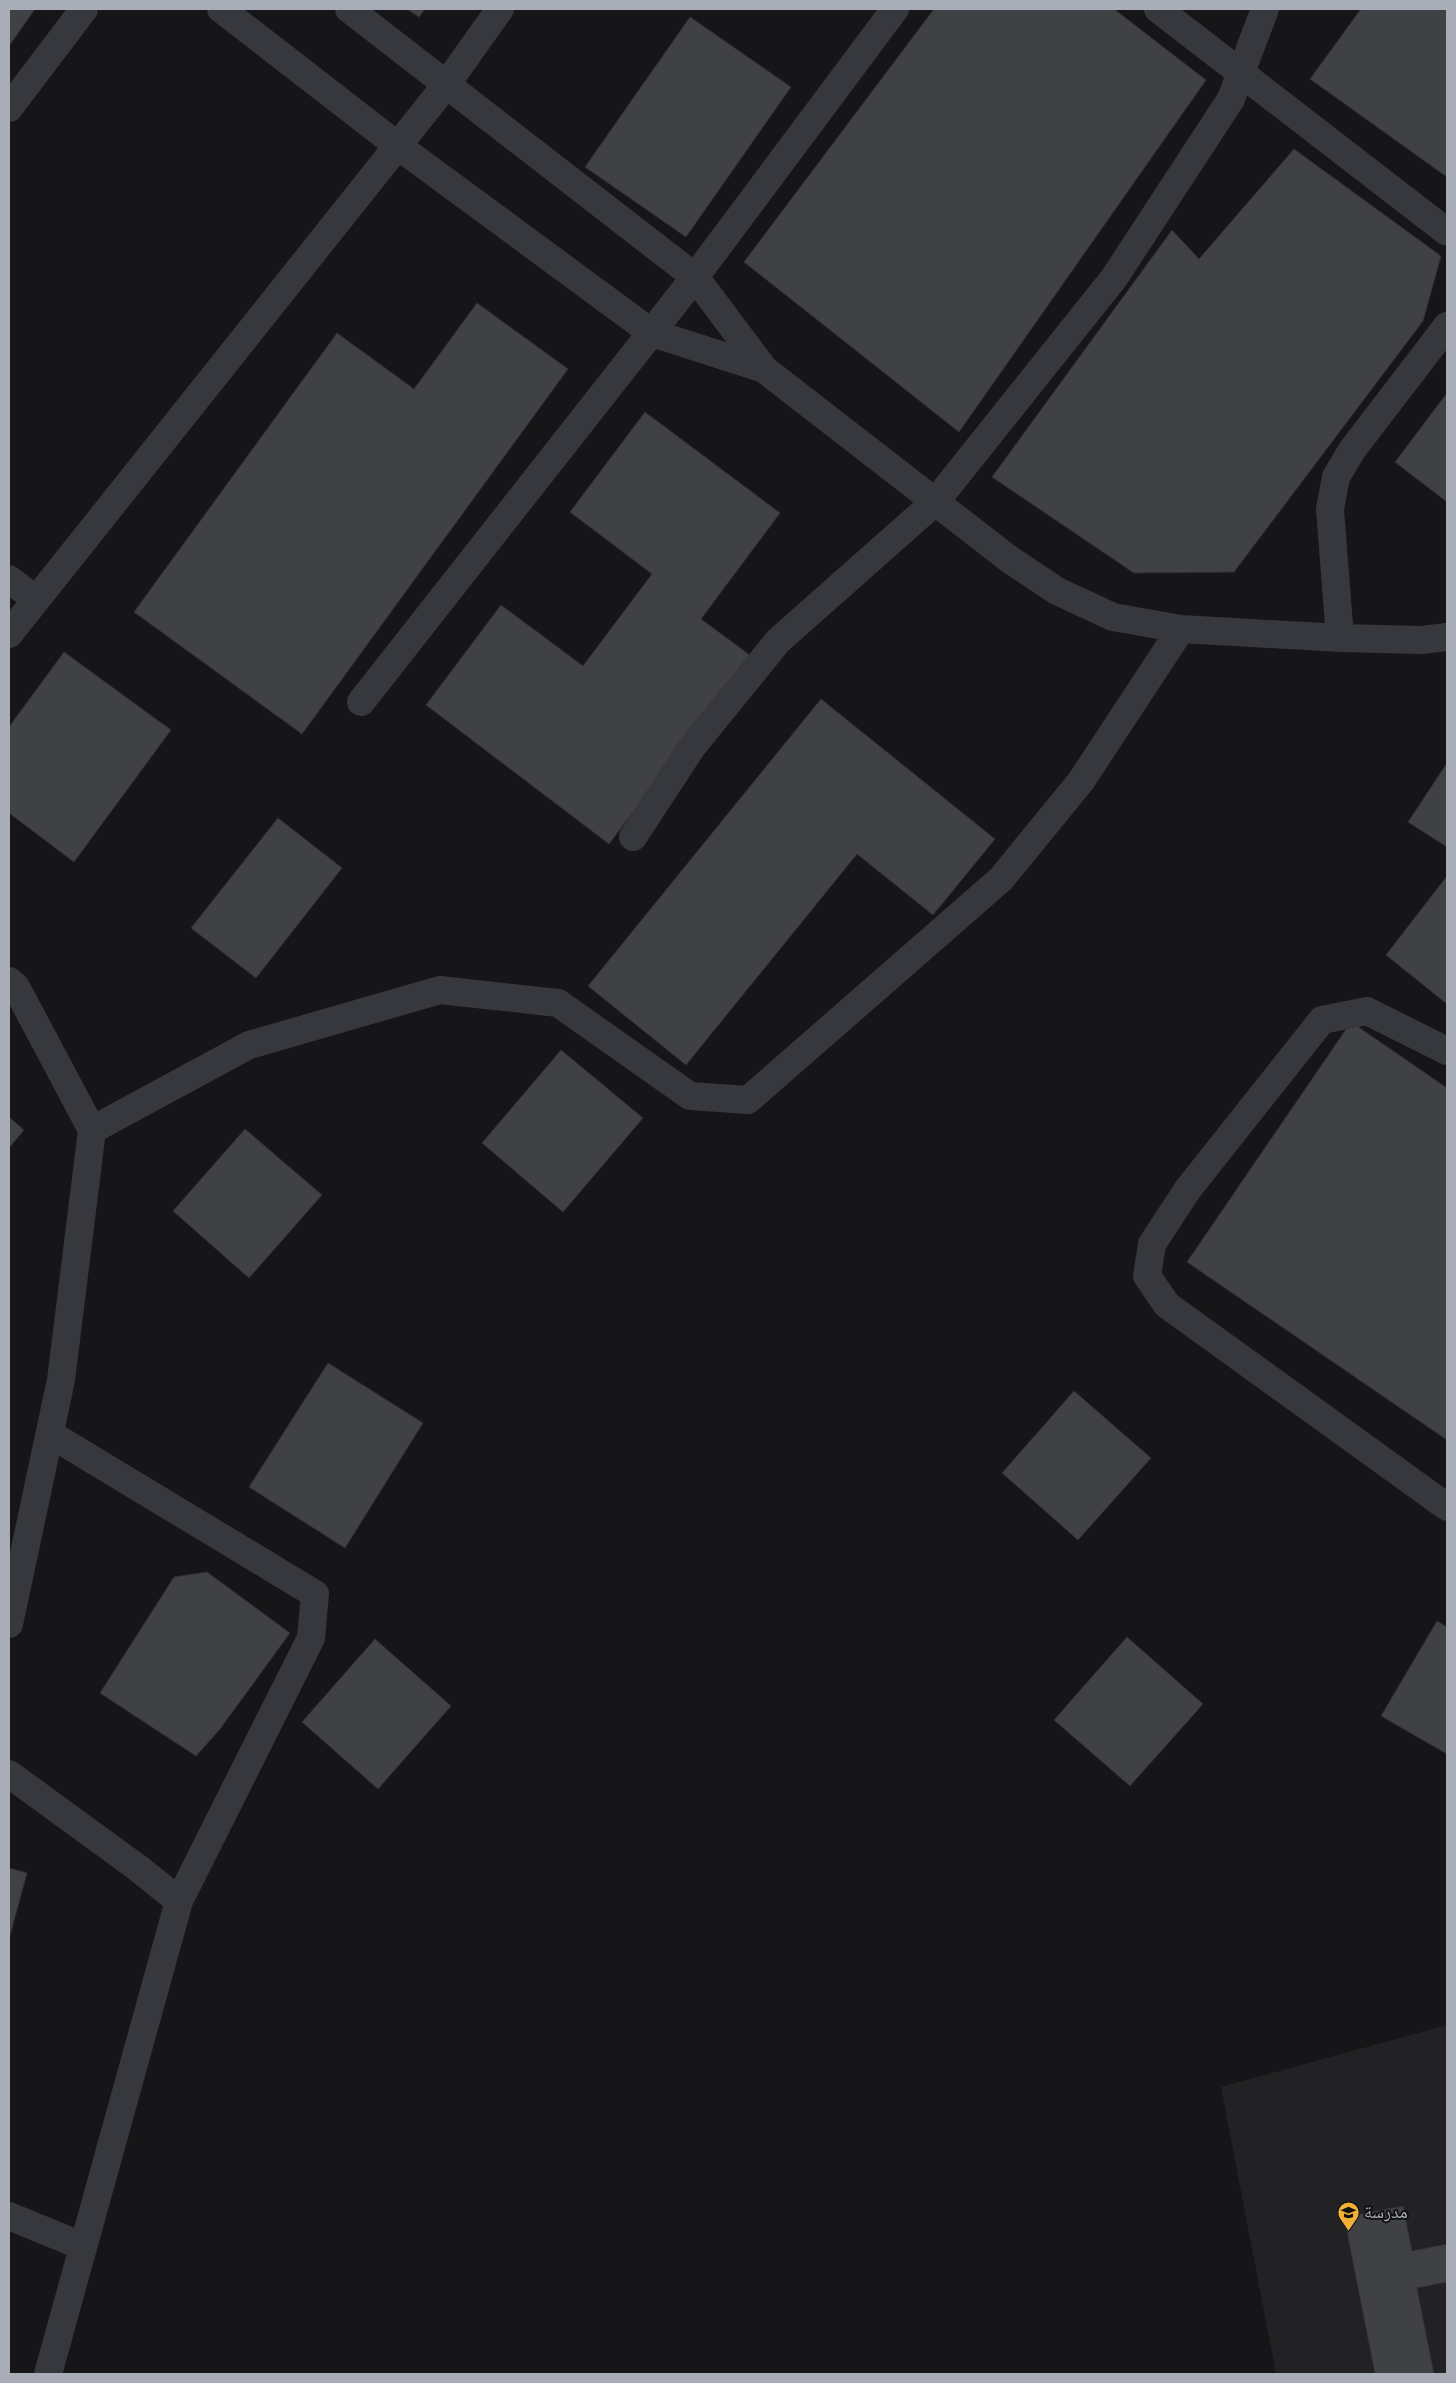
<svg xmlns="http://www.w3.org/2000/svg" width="1456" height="2383" font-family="'Alegreya Sans','Noto Naskh Arabic',sans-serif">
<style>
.built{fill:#222225}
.building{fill:#404145;stroke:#303034}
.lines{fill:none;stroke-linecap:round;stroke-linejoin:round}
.street{stroke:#37383d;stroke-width:28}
.labels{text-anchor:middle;stroke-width:4;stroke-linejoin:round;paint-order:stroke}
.poi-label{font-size:18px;fill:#a8adb8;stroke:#111113;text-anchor:start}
</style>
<rect width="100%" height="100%" fill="#161618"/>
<path class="built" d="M1447,2025V2374H1276L1221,2087Z"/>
<path class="building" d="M9,9H35L9,46Z
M407,9H425L419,17Z
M934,9H1114L1206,80L959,432L744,262Z
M1361,9H1447V177L1310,79Z
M690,17L791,87L686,237L585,167Z
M1294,149L1441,256L1423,321L1234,572L1134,573L992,477L1172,230L1199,259Z
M477,303L568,369L302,734L134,612L337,333L414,389Z
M1447,393V502L1395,462Z
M645,412L780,513L701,619L751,656L609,844L426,705L501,605L583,666L652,574L570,512Z
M64,652L171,730L74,862L9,813V727Z
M821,699L995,839L933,915L857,854L686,1065L588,986Z
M1447,763V847L1408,822Z
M278,818L342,868L256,978L191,928Z
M1447,876V1004L1386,955Z
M1351,1022L1447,1088V1440L1187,1262Z
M561,1050L643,1118L563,1212L482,1143Z
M9,1117L24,1130L9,1148Z
M245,1129L322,1195L249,1278L173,1211Z
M328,1363L423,1423L345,1548L249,1487Z
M1074,1391L1151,1458L1078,1540L1002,1473Z
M207,1572L290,1633L220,1729L196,1756L100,1693L174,1577Z
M1437,1621L1447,1627V1754L1381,1716Z
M1127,1637L1203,1704L1130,1786L1054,1720Z
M375,1639L451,1706L378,1789L302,1722Z
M9,1868L27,1873L9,1939Z
M1403,2206L1412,2251L1447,2244V2282L1417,2288L1434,2374H1375L1344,2217Z"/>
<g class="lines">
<path class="street" d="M221,9L398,146L652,333L764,369
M349,9L695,277L764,369L1009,559L1057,591L1113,617L1181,629L1340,638L1421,640L1447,637
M1158,9L1447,232
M9,108L84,9
M9,579L35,599
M9,634L446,85L500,9
M1340,638L1330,509L1336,477L1352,450L1447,326
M361,702L695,277L895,9
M633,837L692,747L778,641L936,501L1114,278L1231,99L1265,9
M9,981L16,987L92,1130L61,1380L9,1624
M1447,1051L1367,1011L1322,1020L1188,1189L1152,1244L1147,1276L1167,1305L1447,1507
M92,1130L249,1045L440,990L558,1003L690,1096L748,1100L1001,879L1081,781L1181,629
M50,1434L315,1594L311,1638L179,1901
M9,1774L138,1868L179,1901L48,2374
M9,2216L82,2246"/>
</g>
<defs>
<symbol id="school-pin" viewBox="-11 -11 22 30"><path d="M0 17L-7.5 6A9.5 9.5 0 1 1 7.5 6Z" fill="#f2b134" stroke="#111113"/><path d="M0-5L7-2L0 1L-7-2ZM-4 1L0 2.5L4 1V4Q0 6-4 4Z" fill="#111"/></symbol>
</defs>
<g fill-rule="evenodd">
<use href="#school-pin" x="1336" y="2200" width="25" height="34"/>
</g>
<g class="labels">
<g class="poi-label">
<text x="1364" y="2218">مدرسة</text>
</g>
</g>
<rect width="1456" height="2383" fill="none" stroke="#a8adb8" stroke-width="20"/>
</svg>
